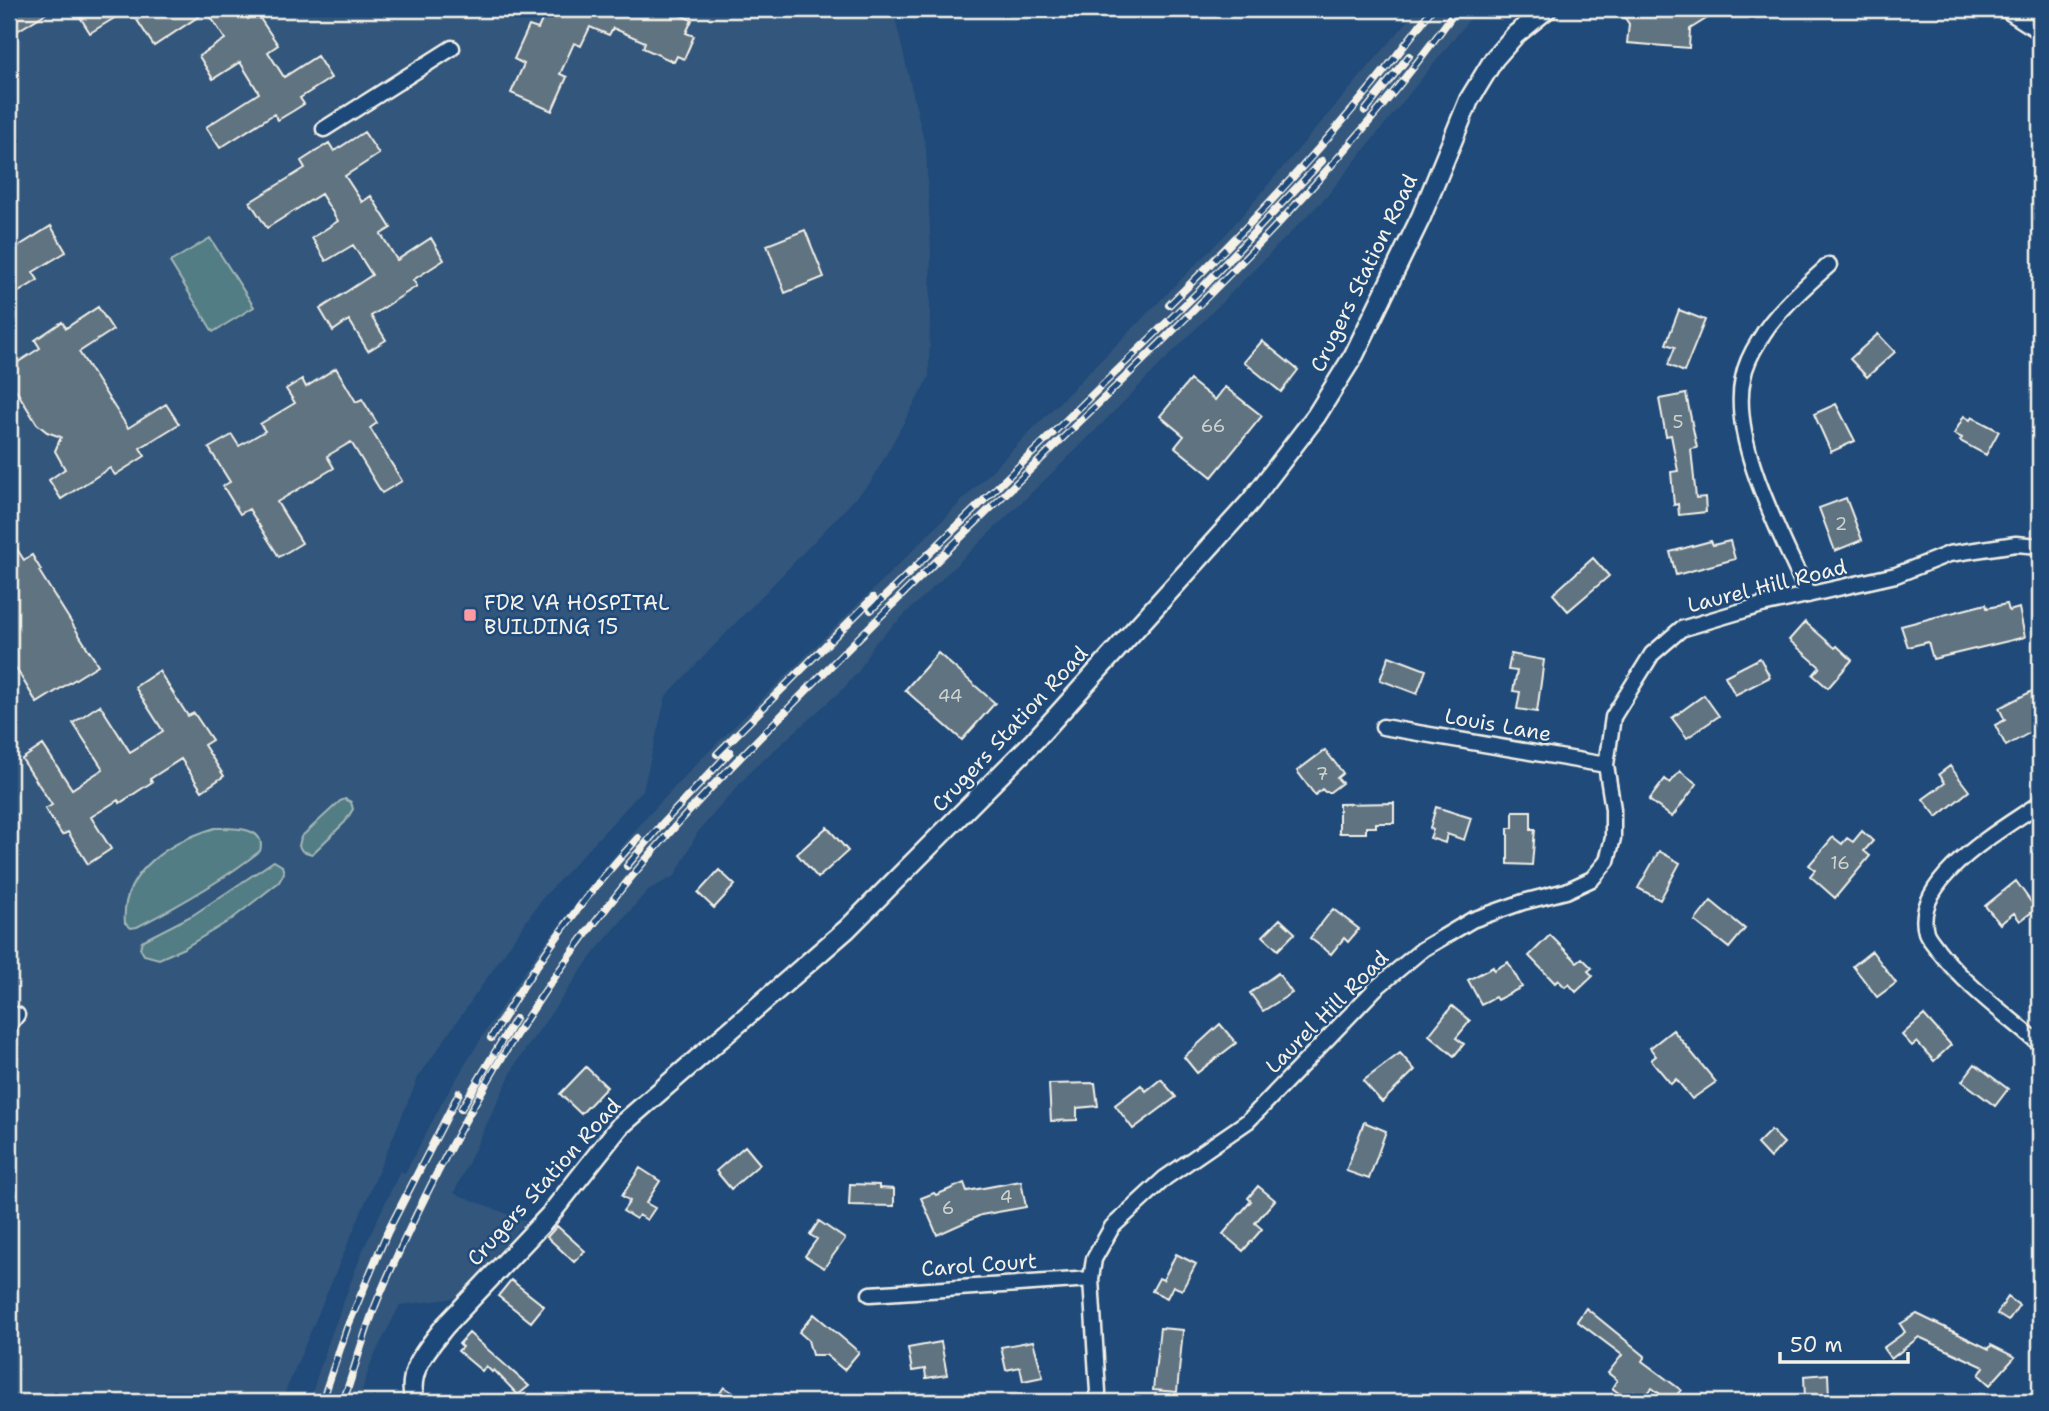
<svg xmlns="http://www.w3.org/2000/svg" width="2049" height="1411" font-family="'Shantell Sans',sans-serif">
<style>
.built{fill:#32567c}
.green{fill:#537d85;stroke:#a4b7b6;stroke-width:2}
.building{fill:#5f7381;stroke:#f4f1e8;stroke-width:2}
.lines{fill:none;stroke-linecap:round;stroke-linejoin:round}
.minor-casing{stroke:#f4f1e8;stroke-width:19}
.tertiary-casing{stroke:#f4f1e8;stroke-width:23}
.secondary-casing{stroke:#f4f1e8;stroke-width:24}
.minor{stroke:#1f4a7a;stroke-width:14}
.tertiary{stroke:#1f4a7a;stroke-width:18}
.secondary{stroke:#1f4a7a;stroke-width:19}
.rail-casing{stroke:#f4f1e8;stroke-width:8}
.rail{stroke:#1f4a7a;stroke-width:5;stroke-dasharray:16;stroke-linecap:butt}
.poi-dot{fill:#ff9aa2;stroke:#1f4a7a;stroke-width:2.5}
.labels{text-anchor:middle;stroke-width:5;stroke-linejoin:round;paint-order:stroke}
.number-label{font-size:18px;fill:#cfd2ce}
.street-label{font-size:21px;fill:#f4f1e8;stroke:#1f4a7a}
.poi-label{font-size:21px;fill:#f4f1e8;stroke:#1f4a7a;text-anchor:start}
</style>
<rect width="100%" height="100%" fill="#1f4a7a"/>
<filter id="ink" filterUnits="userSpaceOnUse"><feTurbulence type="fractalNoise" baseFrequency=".0143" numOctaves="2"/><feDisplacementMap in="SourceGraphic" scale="14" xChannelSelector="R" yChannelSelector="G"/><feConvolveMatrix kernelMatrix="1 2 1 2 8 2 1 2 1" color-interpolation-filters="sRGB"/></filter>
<g filter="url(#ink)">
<path class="built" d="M9,9H893L926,149L931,250L929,377L871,482L666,696L643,790L541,900L418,1078L281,1402H9Z
M1418,9H1478L1327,196L1075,451L873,645L859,671L844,688L752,770L698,832L675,876L648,890L593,954L516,1063L454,1193L526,1221L457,1298L400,1305L372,1360L358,1402H309L327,1346L362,1252L400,1171L405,1173L444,1099L488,1027L536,955L578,900L643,821L699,761L910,553L1226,234Z"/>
<path class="green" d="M210,238L254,307L213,332L170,262Z
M345,799L351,802L353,809L345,822L312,854L302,851L299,846L301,837L340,801Z
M215,828C232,828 267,826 260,851C222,881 180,905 137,927L131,928L125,923C120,871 172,841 215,828Z
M274,861L282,866L284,873L279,882L232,919L184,948L159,959L144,955L140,948L142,941L193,915Z"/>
<path class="building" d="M9,9H53L9,36Z
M75,9H129L90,33Z
M155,9H242L248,19L257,14L278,45L268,52L284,77L317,56L331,78L300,98L304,104L293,111L278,120L274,114L220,148L206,127L259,93L240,62L213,79L199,56L225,39L207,11L154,46L137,20Z
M547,9H666L692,20L686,33L694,36L684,59L677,56L674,62L643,48L645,42L613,28L609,35L590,27L581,46L574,43L560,74L567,77L552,111L511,93L524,64L514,59L529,26L538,29Z
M1619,9H1722L1690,29L1689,48L1627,43L1629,24Z
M364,132L379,154L345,176L362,202L371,196L391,228L381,234L397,260L431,238L444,260L413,280L417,286L371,316L386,340L368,351L349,320L333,331L320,309L372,275L353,245L326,261L312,238L338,221L321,194L267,228L250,202L305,168L301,161L329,143L334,151Z
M51,226L66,252L33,272L38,280L9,298V233L17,247Z
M805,230L824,277L785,293L767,245Z
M98,307L113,330L79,352L128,428L166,404L179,424L140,448L145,456L115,475L110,468L61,499L49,480L65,469L55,451L61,437L47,432L37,424L16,390L9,394V368L40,348L35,340L62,322L66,328Z
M1679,310L1705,320L1684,372L1668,365L1675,347L1666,344Z
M1878,334L1895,352L1867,377L1850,359Z
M1262,341L1298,370L1281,392L1244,362Z
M336,368L356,402L362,399L377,423L370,428L402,481L382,493L351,442L327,456L334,468L277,502L302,543L279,557L249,509L240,514L223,486L230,482L209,448L232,435L239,446L265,431L260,424L295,403L286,389L302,379L306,387Z
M1190,380L1215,400L1225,387L1262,416L1212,477L1175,447L1184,436L1160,416Z
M1686,394L1697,448L1691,449L1696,498L1705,497L1706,512L1679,515L1678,504L1674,505L1671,472L1678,471L1671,435L1666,436L1659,399Z
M1836,404L1855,441L1831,452L1814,414Z
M1964,416L1970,420L1972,417L1999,431L1986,455L1960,441L1962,438L1954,434Z
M1846,498L1862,540L1835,551L1819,508Z
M9,537L24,560L32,555L41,570L39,571L98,665L37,703L9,657Z
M1711,541L1713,545L1730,541L1735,559L1676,575L1670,552Z
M1593,558L1609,576L1568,611L1553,594Z
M1986,604L1987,608L2007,604L2009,611L2019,608L2025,637L1933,659L1928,642L1908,647L1901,626Z
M1805,622L1835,648L1837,646L1852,660L1828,688L1813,675L1820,667L1789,640Z
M938,653L995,703L962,740L905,690Z
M1511,654L1544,660L1537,712L1517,709L1520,692L1513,691L1517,671L1508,670Z
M1389,656L1426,670L1417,694L1380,680Z
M1760,658L1770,677L1735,695L1725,676Z
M159,671L188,716L194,713L212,740L204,745L224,776L202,791L181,759L150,779L152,782L120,803L118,800L91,817L111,849L88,864L68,832L62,835L45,809L52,805L22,759L43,745L72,789L103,769L73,723L92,710L100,705L130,752L163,731L135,687Z
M2032,691L2040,707V727L2006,746L1995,725L2005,720L1999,708Z
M1704,695L1719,716L1687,738L1672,718Z
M1325,750L1343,773L1337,778L1342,783L1330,792H1325L1322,789L1315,795L1297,771Z
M1950,766L1969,791L1937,817L1923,799L1945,783L1939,774Z
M1680,771L1697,784L1672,817L1649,800L1665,779L1670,783Z
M1394,803V823H1376V827H1366V833H1339V804Z
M1436,807L1471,818L1464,840L1447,834L1445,843L1430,838L1433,830L1430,828Z
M1513,811H1531V829H1535L1532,865L1508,864V828H1513Z
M827,827L848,851L818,878L797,854Z
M1862,831L1873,841L1864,851L1870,856L1835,898L1810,876L1815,870L1809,865L1833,837L1842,844L1847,838L1853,842Z
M1659,851L1680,863L1660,900L1638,888Z
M719,870L735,885L714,908L698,893Z
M2016,881L2036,909L2020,921L2014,913L2000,924L1985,906Z
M1711,901L1745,929L1729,948L1695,921Z
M1333,909L1359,929L1348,942L1344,938L1331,954L1310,938Z
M1280,919L1295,933L1278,950L1263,936Z
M1550,935L1577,962L1582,958L1592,968L1588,971L1593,976L1576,992L1569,984L1565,987L1558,980L1555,983L1529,956Z
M1872,951L1896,983L1877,997L1853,966Z
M1508,962L1522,987L1497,1000L1495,997L1481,1004L1468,980L1493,967L1494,970Z
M1278,973L1292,993L1263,1011L1250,993Z
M1452,1006L1470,1021L1456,1038L1464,1044L1454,1056L1429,1035Z
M1924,1015L1951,1045L1934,1061L1917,1042L1912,1046L1902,1035Z
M1220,1024L1236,1043L1197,1073L1184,1057Z
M1673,1030L1716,1082L1692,1099L1676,1079L1671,1084L1651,1060L1656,1056L1650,1048Z
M1400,1053L1415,1070L1382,1102L1363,1081Z
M1975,1064L2008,1089L1995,1106L1962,1081Z
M586,1067L607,1087L581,1114L560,1094Z
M1161,1079L1176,1097L1133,1129L1115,1105L1141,1085L1146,1091Z
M1095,1083L1098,1106L1077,1108V1120L1051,1121L1049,1084Z
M1364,1122L1386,1131L1369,1179L1346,1171Z
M1771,1130L1784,1143L1770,1158L1757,1144Z
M745,1146L760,1164L731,1189L716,1171Z
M640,1168L660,1181L646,1203L655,1208L647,1220L639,1215L636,1219L623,1211L630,1201L622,1196Z
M1021,1181L1026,1207L981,1215L937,1235L921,1198L934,1193L936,1195L964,1183L967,1191Z
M850,1184L879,1185V1188L894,1189V1206L849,1205Z
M1258,1186L1275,1200L1255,1223L1262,1229L1243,1251L1223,1234L1251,1201L1248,1198Z
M819,1221L845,1239L824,1268L805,1256L817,1239L810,1235Z
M557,1226L585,1251L574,1262L547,1237Z
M1176,1254L1196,1264L1182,1290L1173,1286L1167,1298L1152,1291L1159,1278L1163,1280Z
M511,1280L544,1306L531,1322L498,1296Z
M2008,1297L2019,1305L2008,1321L1997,1314Z
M1586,1308L1645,1356L1642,1361L1681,1390L1671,1402L1652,1388L1643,1399L1634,1392L1628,1400L1612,1388L1617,1380L1608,1373L1622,1355L1577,1321Z
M814,1314L859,1352L844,1370L826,1355H812L808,1340L799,1332Z
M1917,1314L1989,1349L1991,1345L2015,1357L1990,1385L1979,1375L1984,1367L1919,1337L1891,1359L1883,1348L1905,1332L1900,1324Z
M1160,1328L1183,1330L1177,1392L1153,1390Z
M469,1333L529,1386L518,1395L494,1370L492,1372L486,1366L482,1371L458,1351L462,1347L459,1344Z
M1033,1341L1043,1377L1023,1381L1020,1367L1006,1370L1001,1347Z
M941,1342L947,1375L926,1378L925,1369L912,1371L908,1348Z
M1828,1374L1829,1397L1805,1398L1804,1376Z
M724,1387L748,1402H714Z"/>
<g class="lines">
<defs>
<path id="minor" d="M324,129L452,48
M1808,595C1783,538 1729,441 1743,378C1745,366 1753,350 1760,339C1774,313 1807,285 1829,265
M1383,727L1606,765
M2040,803C2005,828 1911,879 1926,932C1928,938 1934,944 1938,950C1966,986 2005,1014 2040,1044
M9,1025L17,1015
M870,1294L1091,1279
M1095,1402L1098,1392L1091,1279L1094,1259L1112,1227L1165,1178L1248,1121L1376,988L1423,949L1472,920L1523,902L1566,891L1592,879L1607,861L1613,838V809L1606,765L1613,717L1652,654L1681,629L1762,605L1896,575L1949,554L2016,544L2040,546"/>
<path id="tertiary" d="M415,1402C405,1372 428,1348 445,1326L549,1216L620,1126L847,929L1034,741L1251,501L1316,416L1354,355L1421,217L1469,100L1494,59L1515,35L1547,9"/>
<path id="secondary" d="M2009,9L2040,29"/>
</defs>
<use href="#minor" class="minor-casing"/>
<use href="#tertiary" class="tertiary-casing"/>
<use href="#secondary" class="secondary-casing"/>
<use href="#minor" class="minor"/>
<use href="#tertiary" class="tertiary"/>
<use href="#secondary" class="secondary"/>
<defs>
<path id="rail" d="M1365,111L1409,56
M1169,305C1263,213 1354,115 1432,9
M871,610L1200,290L1322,161
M717,754L873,598
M627,866L663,823L730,752
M491,1038C532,968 582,898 638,838
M461,1109L515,1019
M322,1402L347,1328L387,1233L459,1093
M343,1402C355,1368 364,1333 378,1299C438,1159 515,1021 611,902C667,831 731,766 795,702C896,599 1001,498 1105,397C1230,276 1355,152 1457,9"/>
</defs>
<use href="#rail" class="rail-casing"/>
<use href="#rail" class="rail"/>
</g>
</g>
<rect class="poi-dot" x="463" y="608" width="14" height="14" rx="3.5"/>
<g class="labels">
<g class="number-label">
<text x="1678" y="428">5</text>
<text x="1213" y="432">66</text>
<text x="1841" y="530">2</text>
<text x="950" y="702">44</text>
<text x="1322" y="780">7</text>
<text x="1840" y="869">16</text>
<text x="1006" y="1203">4</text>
<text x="948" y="1214">6</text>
</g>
<g class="street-label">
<text transform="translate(1364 273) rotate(-64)" y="7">Crugers Station Road</text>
<text transform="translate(1767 586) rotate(-14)" y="7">Laurel Hill Road</text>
<text transform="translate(1498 725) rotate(10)" y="7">Louis Lane</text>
<text transform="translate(1010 729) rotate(-47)" y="7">Crugers Station Road</text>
<text transform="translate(1327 1012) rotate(-45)" y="7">Laurel Hill Road</text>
<text transform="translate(544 1182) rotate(-48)" y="7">Crugers Station Road</text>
<text transform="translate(979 1265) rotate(-4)" y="7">Carol Court</text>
</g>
<g class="poi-label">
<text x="484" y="610">FDR VA HOSPITAL<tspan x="484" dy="24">BUILDING 15</tspan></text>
</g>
</g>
<rect width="2049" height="1411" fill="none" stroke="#1f4a7a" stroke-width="35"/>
<rect x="18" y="18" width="2014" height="1376" fill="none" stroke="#f4f1e8" stroke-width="2.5" filter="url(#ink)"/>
<path d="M1780 1352v10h128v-10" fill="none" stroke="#f4f1e8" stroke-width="3.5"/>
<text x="1790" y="1352" font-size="21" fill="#f4f1e8" stroke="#1f4a7a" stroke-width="5" paint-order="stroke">50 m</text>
</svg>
